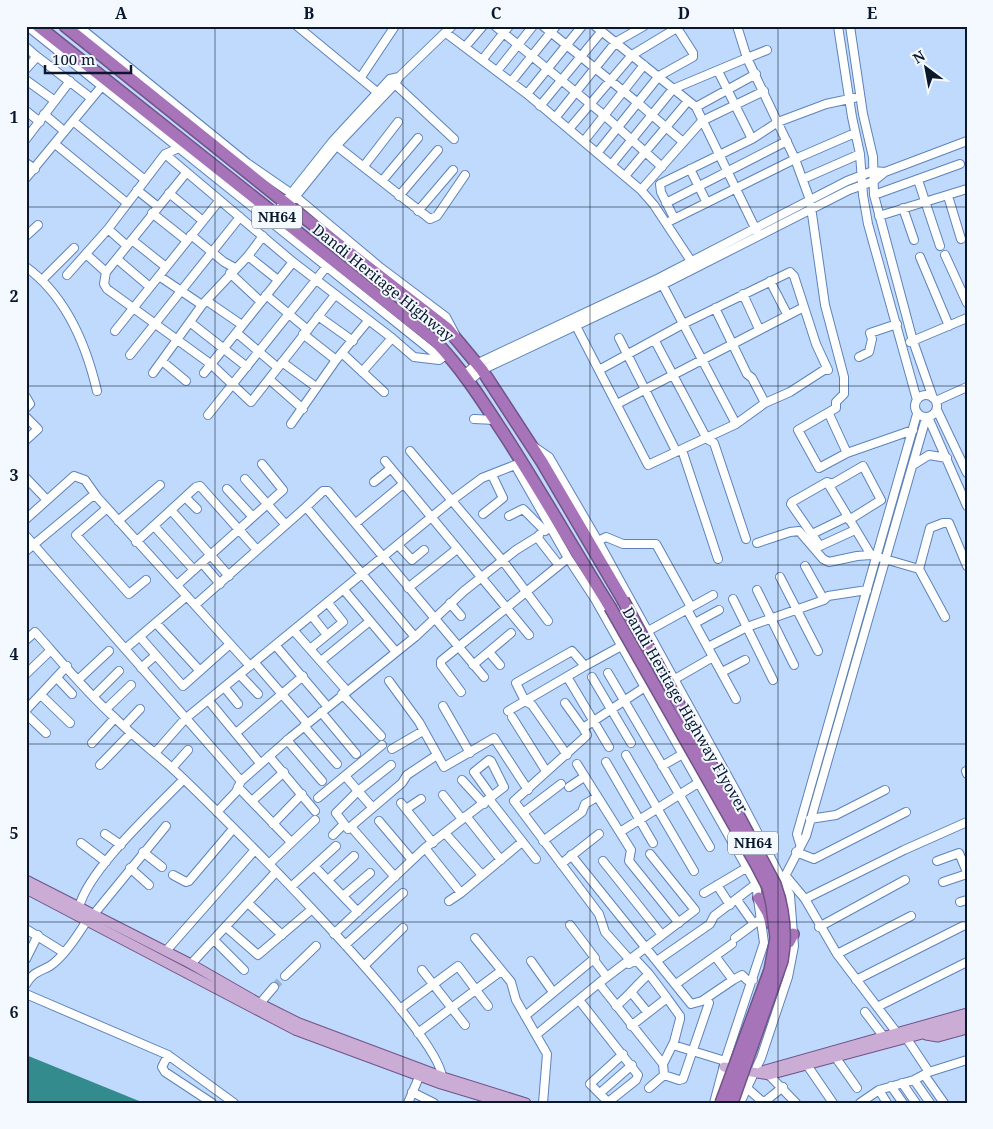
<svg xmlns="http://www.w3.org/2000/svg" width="993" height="1129" font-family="'Noto Serif',serif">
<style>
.water{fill:#338b8d}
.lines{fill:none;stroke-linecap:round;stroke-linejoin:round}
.minor-tunnel{stroke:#9bb3d3;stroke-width:8;stroke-dasharray:8 4;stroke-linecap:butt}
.minor-casing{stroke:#5d83ba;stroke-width:10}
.major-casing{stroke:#705488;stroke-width:11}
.highway-casing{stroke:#705488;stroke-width:14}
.minor{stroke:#fff;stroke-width:8}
.major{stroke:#caacd5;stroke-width:9}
.highway{stroke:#a774b9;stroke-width:11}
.highway-bridge-casing{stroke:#705488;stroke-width:14;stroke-linecap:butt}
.highway-bridge{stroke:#a774b9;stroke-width:11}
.grid{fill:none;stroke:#09182d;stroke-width:1;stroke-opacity:0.55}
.labels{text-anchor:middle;stroke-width:4;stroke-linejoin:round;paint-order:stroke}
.shield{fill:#f4f9ff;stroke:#505c6c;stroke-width:1}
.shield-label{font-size:14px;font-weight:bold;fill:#09182d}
.street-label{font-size:15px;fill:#09182d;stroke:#f4f9ff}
.neatline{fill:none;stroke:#09182d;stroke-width:2}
.grid-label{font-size:16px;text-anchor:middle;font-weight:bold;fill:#09182d}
</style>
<rect width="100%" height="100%" fill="#c0dafd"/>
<path class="water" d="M26,1055L144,1103H26Z"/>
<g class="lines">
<path class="minor-tunnel" d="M274,987L285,976"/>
<defs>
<path id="minor" d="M27,26L433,352H445
M78,26L247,163L295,196L381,268L446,317L455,334
M297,26L377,92
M495,26L605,116L662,167
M543,26L638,103L683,142
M595,26L696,107L757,232
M737,26L747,58L767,50
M838,26L852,117L860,154L863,195L868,224L917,400
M850,26L863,114L873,157L874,195L913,341L933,398
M446,33L527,94L641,190L654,205L691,261
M26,47L35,55L34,60L26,69
M465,47L483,26
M35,55L91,98
M483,59L509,26
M497,71L533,26
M718,71L752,139
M361,77L395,26
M26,80L55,101
M511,82L556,26
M395,84L454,139
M527,94L582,26
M540,106L602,31
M696,107L756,74
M26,111L40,122
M44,114L64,131
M555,118L616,42L644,26
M73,121L145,180
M569,129L632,55L680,26
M26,139L70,81
M584,141L644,65
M333,143L430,219L437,216L465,175
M55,144L127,203
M598,152L659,76L693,57V53L677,28
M165,154L293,262L392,338
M26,163L35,169
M612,164L673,89L747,58L795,159L810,200L825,305L844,377V394L836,402V408L798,430L819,468L847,453L913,430
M364,166L398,122
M690,169L707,203
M186,173L106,272L104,284L107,289L212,365L251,402L335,295
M625,176L688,101
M26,178L102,86
M803,179L860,154
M918,180L940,246
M382,181L418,138
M137,190L157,206
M641,190L702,121L764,91
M169,193L203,221
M874,195L960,164
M399,196L438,150
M948,196L961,239
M666,203L787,141
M903,208L914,240
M418,211L453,170
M152,213L186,240
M274,215L332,142L390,79L399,77
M879,216L967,189
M278,218L337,145L395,84L399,77L452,26
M674,218L661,192L660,184L752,139L778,122L826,104L854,98
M670,221L795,159L855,133
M108,229L126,245
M191,235L224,262L235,268
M26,236L38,225
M132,240L166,267
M86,254L106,272
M945,255L967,303
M248,256L278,280
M920,257L949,326
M117,259L150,287
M26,267C66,296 86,344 97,391
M230,273L261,302
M67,275L108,229L165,154L179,148
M159,276L202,305
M43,279L74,248
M770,281L787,314
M661,282L736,424
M743,294L759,329
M266,295L308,330
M207,301L242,325
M715,308L747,374L752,378L765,403
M318,316L353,341
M191,323L247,367
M576,326L648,465L736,424L765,403L790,392L824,370H828L816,344L794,276L790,272L683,324L599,370
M115,331L219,201
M237,333L277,367
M303,334L336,360
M619,338L676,451
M655,341L707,439L714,443L746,539
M910,342L967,318
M342,353L384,392
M130,355L240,217
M859,357L869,352L872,339L870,333L897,324
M162,361L186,381
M282,362L316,387
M362,372L392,338L414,357L439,360L447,354
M153,373L202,305L248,256L263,236
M204,373L293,262
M464,375L478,363L659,278L847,181L873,171L885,172
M270,380L303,409
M469,381L482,370L662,285L849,190L874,181L885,172L967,141
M915 406a11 11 0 1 1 22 0a11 11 0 1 1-22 0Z
M26,397L30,404L26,408
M936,401L967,387
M617,404L804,307
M937,410L967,473
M829,414L847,453
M208,415L327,266
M26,417L38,429L26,440
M928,417L967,506
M474,419L495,420
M291,424L336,360L368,321
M533,446L549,457L598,541L738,795L790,895L794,946L788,977L761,1058L740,1103
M682,450L718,559
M410,451L503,561L548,621
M385,461L529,635
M913,465L929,455L947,458
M26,478L47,500
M245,479L285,524
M374,482L390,469
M827,482L871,555
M227,489L252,516
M185,497L197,509
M306,507L323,491H328L484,677
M106,509L76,535L129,594L146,580
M171,510L229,576
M483,514L503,498L492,475
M509,516L523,509L545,531L550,527
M26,519L74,476L85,480L97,497
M849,520L881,500L863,466L832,484L827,482L792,502L791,504L820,546L855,530
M118,521L160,485
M356,523L403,484
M154,526L194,570
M812,534L847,517
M539,535L537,537L558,564
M26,536L241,781
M598,541L606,537L623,544H656L691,607
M136,542L196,487L200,486L257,550
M757,543L790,532L799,531L823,559L829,562L857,556L871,555L919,569L945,617
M398,545L412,560L424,550
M26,551L91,497H97L250,666
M202,563L220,584
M805,566L824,600
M919,569L930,528L943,523H949L967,566
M780,577L818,651
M177,585L283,490L262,464
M408,588L457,549
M344,590L396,652
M757,590L794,665
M596,595L595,599L756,884L764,943L726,1058L714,1103
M733,599L773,680
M450,603L461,616
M195,605L306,507L415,637
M689,613L736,699
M312,616L327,635
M156,623L200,671
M695,623L719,610
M294,631L346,690
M648,631L713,595
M140,637L183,686L230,644
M26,640L35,632C61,661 86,692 115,718C133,736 153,751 172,768C212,805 449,1039 442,1080
M276,646L327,706
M708,647L747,627L824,600L828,596L867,590
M125,649L187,596
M310,649L343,622L328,603
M489,652L500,665
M321,661L370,621
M255,663L307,723
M473,665L511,633
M141,668L156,655
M722,672L745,660
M608,673L710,847
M26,674L51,650
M240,675L258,694
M592,677L631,743
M57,678L72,694
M79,679L109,651
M675,679L713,657
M569,680L609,747
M389,681L419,722L444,767L494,738L528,790
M225,688L238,704
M461,692L441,665V661L568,558
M342,694L381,736
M41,695L70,723
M94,696L119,671
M209,701L260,763
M565,703L583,728
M443,706L470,753
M106,709L131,685
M26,710L67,666
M508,711L585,666
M321,712L356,754
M26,714L46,733
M512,717L546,771
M124,726L140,709
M304,726L337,764
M236,733L303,676
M287,740L322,781
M92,743L115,718
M392,749L423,731
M155,753L185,719L451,501L482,478L515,465L568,558L595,599
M567,755L532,705L525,701L516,683L572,651L585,666L623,645
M626,755L694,871
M269,756L315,811
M606,762L653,843
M577,764L631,850L629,861L679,923
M100,765L131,733
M391,765L358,791L336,813L348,829L402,783L407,775L437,755
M662,766L681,755
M172,768L188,750
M966,771L967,774
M345,776L372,807
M462,780L484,804
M238,787L291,842
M569,787L584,777
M443,795L462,819
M318,798L382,745
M489,799L536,859
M252,801L284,772
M401,803L433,843
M406,809L421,799
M217,812L236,792L241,781L291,737L415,637L464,591L516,550L537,537
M523,813L561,784
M466,816L501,860
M810,819L836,815L885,790
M379,821L412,860
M273,824L302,794
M352,828L395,877
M620,832L698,783
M445,833L482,875
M105,834L121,845
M333,835L344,824
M543,841L582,812L585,804L597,797
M81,843L106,862
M800,844L797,834L917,414
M425,848L461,893
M143,852L162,867
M796,852L814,859L906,812
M571,855L691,1004L702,1001L733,980L715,956
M603,861L662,935
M937,861L959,853L967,872
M269,864L315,820
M561,864L599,834
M314,866L358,912
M130,868L149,885
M173,875L186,882L189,881L233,829
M785,875L805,899L837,954L897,1033
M328,880L354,856
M783,880L806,836L926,418
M943,882L967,874
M717,885L730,905
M291,887L336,846
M704,893L746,868
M343,896L370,873
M805,899L904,850L967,822
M737,900L754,924
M449,901L461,893L522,842
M960,902L967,900
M248,903L282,935
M79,907C89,869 154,810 183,780
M94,914L166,826
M226,927L258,955L311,910
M819,927L905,880
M26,929L63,952
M334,934L425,848L504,787L491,761L489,760L474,772L492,797
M475,938L511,982L516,1000L547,1054L543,1103
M735,938L762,918
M214,940L244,970
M345,945L403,893
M166,951L254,851
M837,954L911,916
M26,959L38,935
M594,960L607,977
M630,960L605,932L599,914L514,801L584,738L587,735L583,728L645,687
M658,960L710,924L714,916L756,884
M531,961L553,992
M191,964L276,872
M629,964L636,960L649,974
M364,966L403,928
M422,970L465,1025
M285,976L316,946
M733,980L742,975L747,980H753
M856,980L963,926
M26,984C33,972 39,972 50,966C65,956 80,932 89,917
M676,984L732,944
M601,986L663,1064L664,1075L679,1080L683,1079L709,1003
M631,992L648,1013
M26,994L168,1055L234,1103
M579,1000L638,1075L636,1080L607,1103
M616,1006C629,996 636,985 649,974L667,998L631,1026
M877,1007L967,962
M256,1008L274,987
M400,1009L458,966L488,1006
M865,1012L884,1037
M525,1016L595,958L570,925
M418,1033L501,971
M536,1035L599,983L695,910L650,854
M907,1039L929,1072L967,1060
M673,1045L725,1061
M168,1055L162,1067L165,1072L212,1103
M836,1058L857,1088
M663,1064L674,1042L680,1019V1016L667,998
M807,1065L833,1103
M769,1075L796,1103
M925,1076L944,1103
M914,1080L930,1103
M902,1083L916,1103
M891,1086L903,1103
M649,1088L664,1075
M747,1088L764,1103
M412,1092L434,1103
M600,1093L632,1065
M608,1102L590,1084L623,1054
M408,1103L419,1077
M763,1103L783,1087
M860,1103L879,1090
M887,1103L879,1090L914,1080L929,1072"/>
<path id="major" d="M26,880L191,964L259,1003L299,1023L443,1077L526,1103
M26,889L295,1030L441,1084L504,1103
M926,1035L938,1037L967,1029
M724,1067L769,1075L967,1022
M762,1071L967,1013"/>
<path id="highway" d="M38,26L436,342C463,370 483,402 504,434C541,491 574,550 610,607
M65,26L288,205L447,328L482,370L542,462L623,600
M759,898L768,913L771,923
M789,942L793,934"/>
</defs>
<use href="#minor" class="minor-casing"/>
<use href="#major" class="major-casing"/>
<use href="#highway" class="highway-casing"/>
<use href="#minor" class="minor"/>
<use href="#major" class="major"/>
<use href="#highway" class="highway"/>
<defs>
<path id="highway-bridge" d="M623,600L775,884C784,910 787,934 782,961L732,1103
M610,607L756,864L768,887L772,904L776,938L770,970L721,1103"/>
</defs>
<use href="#highway-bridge" class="highway-bridge-casing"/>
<use href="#highway-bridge" class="highway-bridge"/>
</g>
<path class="grid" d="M215,26V1103M403,26V1103M590,26V1103M778,26V1103M26,207H967M26,386H967M26,565H967M26,744H967M26,922H967"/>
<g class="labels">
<g class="shield">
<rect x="252" y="205.5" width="50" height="23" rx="4"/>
<rect x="728" y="831.5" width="50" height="23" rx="4"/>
</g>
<g class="shield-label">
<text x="277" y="222">NH64</text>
<text x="753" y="848">NH64</text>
</g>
<g class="street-label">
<text transform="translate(383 283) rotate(39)" y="5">Dandi Heritage Highway</text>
<text transform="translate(685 710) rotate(60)" y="5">Dandi Heritage Highway Flyover</text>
</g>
</g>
<rect width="993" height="1129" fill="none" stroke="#f4f9ff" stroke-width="55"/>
<g transform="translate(926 68) rotate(328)" stroke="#f4f9ff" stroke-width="4" paint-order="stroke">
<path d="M0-4L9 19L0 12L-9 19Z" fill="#09182d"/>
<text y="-8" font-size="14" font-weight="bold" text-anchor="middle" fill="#09182d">N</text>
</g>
<path d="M45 65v8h86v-8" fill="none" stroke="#09182d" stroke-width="2.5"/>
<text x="52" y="65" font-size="15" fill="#09182d" stroke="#f4f9ff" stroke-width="4" paint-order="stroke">100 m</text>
<rect x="28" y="28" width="938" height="1074" class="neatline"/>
<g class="grid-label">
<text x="121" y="19">A</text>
<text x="309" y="19">B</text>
<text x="496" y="19">C</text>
<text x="684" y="19">D</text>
<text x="872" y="19">E</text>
<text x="14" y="123">1</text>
<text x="14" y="302">2</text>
<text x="14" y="481">3</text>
<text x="14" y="660">4</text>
<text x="14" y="839">5</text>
<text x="14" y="1018">6</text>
</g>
</svg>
